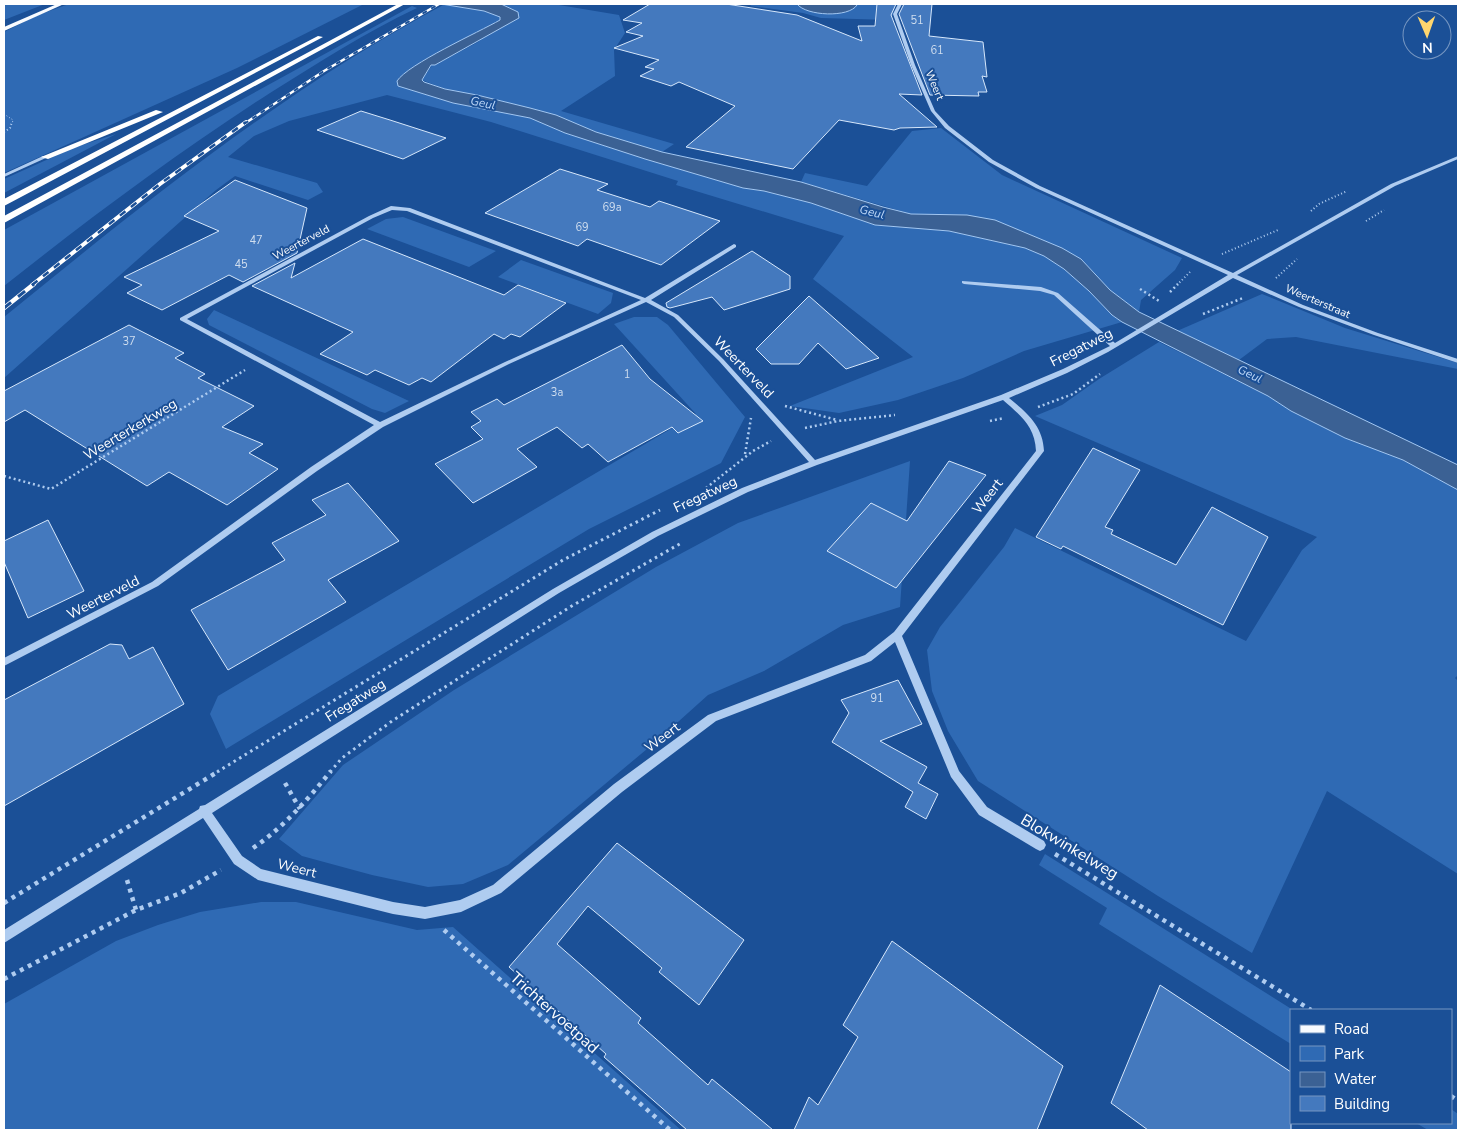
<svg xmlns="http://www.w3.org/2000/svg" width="1462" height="1134" font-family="'Nunito Sans',sans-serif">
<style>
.green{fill:#2f6ab4}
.water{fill:#3b6194;stroke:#a2c7f2}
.building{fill:#4479be;stroke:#d6e7fb}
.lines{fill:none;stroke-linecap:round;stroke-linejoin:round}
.path-far4{stroke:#afccf0;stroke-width:1;stroke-dasharray:1 2;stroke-linecap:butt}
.path-far3{stroke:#afccf0;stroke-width:2;stroke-dasharray:1 2.5;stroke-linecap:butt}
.path-far2{stroke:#afccf0;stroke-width:2.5;stroke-dasharray:2 3;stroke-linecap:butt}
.path-far1{stroke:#afccf0;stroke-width:3;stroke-dasharray:2.5 4;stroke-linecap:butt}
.path{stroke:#afccf0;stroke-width:4.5;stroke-dasharray:4 5;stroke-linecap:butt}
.minor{fill:#afccf0;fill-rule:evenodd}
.major{fill:#f8fbff;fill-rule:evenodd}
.highway{fill:#fff;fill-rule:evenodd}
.rail-far2-casing{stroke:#fff;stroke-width:2.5}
.rail-far1-casing{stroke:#fff;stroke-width:4}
.rail-casing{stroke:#fff;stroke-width:4.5}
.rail-far2{stroke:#1b5097;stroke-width:2;stroke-dasharray:5;stroke-linecap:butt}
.rail-far1{stroke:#1b5097;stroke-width:2.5;stroke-dasharray:7;stroke-linecap:butt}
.rail{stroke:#1b5097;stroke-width:3;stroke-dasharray:9;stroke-linecap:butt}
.labels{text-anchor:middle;stroke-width:4;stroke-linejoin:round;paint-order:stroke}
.number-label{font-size:11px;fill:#d0deef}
.far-street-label{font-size:11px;fill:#fff;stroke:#1b5097}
.far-water-label{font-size:12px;font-style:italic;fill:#bcd6f7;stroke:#1b5097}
.street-label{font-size:14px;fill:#fff;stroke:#1b5097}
.near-street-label{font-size:16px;fill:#fff;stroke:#1b5097}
</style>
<rect width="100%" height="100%" fill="#1b5097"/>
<path class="green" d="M4,4H45L4,20Z
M69,4H364L237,68L4,173V32L38,15Z
M445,4L484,11L501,17L500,20L422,61L398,86L453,103L530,118L565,133L645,159L743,188L764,191L811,203L875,225L949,231L1025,248L1044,256L1064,269L1089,291L1112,315L1122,322L1024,351L963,378L898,400L839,413L790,406L913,357L813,279L844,236L676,185L678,181L491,122L387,95L289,121L254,136L228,157L317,183L323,192L308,200L235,176L216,190L4,378V317C144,203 285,89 445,4Z
M501,4H553L619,15L625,33L614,50L615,76L561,111L674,144L662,152L596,132L556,115L530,108L477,95L445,89L422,80L432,65H435L478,42L515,10Z
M753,4H797L806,10L829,14L849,11L857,4H896L891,20L821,18L803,13L750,6Z
M412,6L417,8C366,32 318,63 270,93C178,152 90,218 4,286V230Z
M941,128L1002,175L1182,258L1175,270L1141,300L1139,312L1110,290L1086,264L967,215L911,214L801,182L805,173L867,186L912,131Z
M116,134L4,193V179L73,148Z
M403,217L496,251L469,267L367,229L386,219Z
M521,260L613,293L611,303L598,314L498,277Z
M1262,294L1345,328L1458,363V369L1296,337L1267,339L1239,360L1177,331Z
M214,310L409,401L385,413L372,409L209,325L207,319Z
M634,317H657L668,325L745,417L721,463L589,529L226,749L210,714L218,696L696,414L614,324Z
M1159,342L1268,396L1291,411L1345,438L1403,460L1458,490V675L1455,678L1458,681V874L1327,791L1252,953L1158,896L978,781L948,731L932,691L927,650L940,627L1004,547L1015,528L1246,641L1302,550L1317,537L1035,416L1062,405L1099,379Z
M910,461L900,607L843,625L764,671L708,695L659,739L508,865L463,884L428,887L372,875L302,856L279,839L343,765L454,690L656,567L738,523Z
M1045,854L1293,1010H1291V1044L1099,924L1107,908L1039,865Z
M261,902H296L417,930L453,927L681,1130H4V1004L116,941L158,925L200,912Z
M1451,1109L1458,1114V1130H1428L1416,1123H1451Z"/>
<path class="water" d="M441,4H501L518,12L519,18L435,65H431L422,80L424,82L445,89L477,95L530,108L556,115L596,132L662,152L801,182L883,207L911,214L967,215L995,220L1062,248L1081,259L1110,290L1139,312L1458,465V490L1403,460L1345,438L1291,411L1268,396L1122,322L1112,315L1089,291L1064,269L1044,256L1025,248L949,231L875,225L811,203L764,191L743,188L645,159L565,133L530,118L453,103L398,86L397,81C408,64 479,32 500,20V17L484,11Z
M797,4H857V5C849,18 806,16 797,4Z"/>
<path class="building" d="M650,4H726L797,15L862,41L858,26H875L877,4H896L891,15L922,95L899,94L937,127L900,128L894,130L839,120L793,169L686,147L735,106L679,82L671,86L640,76L654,69L645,67L659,60L614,48L643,36L626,32L642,23L623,20Z
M904,4H932L929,36L983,42L987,77L982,76L987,92H978L979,96L930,95L899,14Z
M361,111L390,120L446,138L403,159L317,130Z
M560,169L608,184L597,190L650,207L659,201L720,221L661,265L587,239L578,246L485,213Z
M235,180L307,208L297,253L243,282L229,275L162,310L127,293L142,285L124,277L219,231L184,216Z
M363,239L504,295L518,285L566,303L520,337L511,334L504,339L494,334L431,382L422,378L409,385L375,370L367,375L320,354L353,332L252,286L295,263L291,278Z
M752,251L790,276V289L724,310L712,297L670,308L667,307L666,303Z
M809,296L879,358L846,369L818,343L799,364H771L756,349Z
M129,325L184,353L175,358L205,374L198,378L254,406L222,427L263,444L249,453L278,469L227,505L169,472L147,486L25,410L4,422V391Z
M622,345L650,379L703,421L678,433L672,427L608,462L588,444L582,448L557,427L517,449L537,467L473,503L435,464L483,439L471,427L481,421L471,412L497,399L504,405Z
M1093,448L1140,470L1105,527L1113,530L1111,534L1176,565L1212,507L1268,537L1223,625L1063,546L1061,549L1036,537Z
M949,461L986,475L896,588L827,551L871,503L907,521Z
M348,483L399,541L328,580L346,602L228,670L191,610L285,560L272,543L326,515L312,500Z
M48,520L84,591L28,618L4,562V541Z
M110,644L122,645L129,659L153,647L184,704L4,806V700Z
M898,680L922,724L880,741L927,767L918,783L938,794L926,819L905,807L913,792L832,742L849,713L841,700Z
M617,843L744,940L699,1005L659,972L662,968L588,906L557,944L641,1018L638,1023L708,1085L712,1079L773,1130H687L604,1057L606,1054L509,967Z
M892,941L1063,1066L1037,1130H794L809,1097L818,1105L858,1037L843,1025Z
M1160,985L1291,1072V1130H1148L1111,1103Z"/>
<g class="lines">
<path class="path-far4" d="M4,114L13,120L12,124"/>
<path class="path-far3" d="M4,132L10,128L12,122
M1311,211L1319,204L1347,191
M1366,221L1384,210
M1222,254L1278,230
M1276,278L1297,259
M1177,285L1190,272"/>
<path class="path-far2" d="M1140,289L1159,301
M1170,292L1178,284
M1203,314L1243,298
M785,406L837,420
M1038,407L1073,394L1100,374
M990,421L1004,418
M805,428L838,421L895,415
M745,454L751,418
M4,476L51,489L245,370
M706,488L753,451L771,441"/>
<path class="path-far1" d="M217,772L563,560L660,510
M330,772L342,758L392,721L570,607L683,542"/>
<path class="path" d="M285,783L300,809
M253,848C284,827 307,800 331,771
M1055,854L1311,1010
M127,880L136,910
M4,903L219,771
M444,930L670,1130
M4,979L136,910L181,893L221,870
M1451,1096L1458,1101"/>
<path class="minor" d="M898,4H902L897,14L915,65L935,111L949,126L993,160L1040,186L1233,273L1391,184L1458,156V159L1395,186L1237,275L1303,305L1378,333L1458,359V363L1374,335L1299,307L1233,278L1108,352L1067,373L1009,398C1027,413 1043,426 1044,451L902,636L959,771L987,807L1044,841L1046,845L1044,849L1040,851L1036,849L979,815L951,777L895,642L871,661L716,721L622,792L501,893L461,912L425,919L393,914L258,880L234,864L203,818L4,943V930L199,809L200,806L205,805L553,589L652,532L742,488L809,462L719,361L674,317L646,302L509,364L383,427L317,471L158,586L4,666V658L152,582L311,467L374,425L180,320V318L369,216L391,206L410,208L645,298L734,244L736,245V247L651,300L678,315L723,359L815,460L1001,395L1063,369L1110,346L1054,295L1040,291L964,284L962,283V281L1041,287L1058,293L1115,343L1228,275L1036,188L989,162L945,128L931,111L911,65L893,14ZM392,210L407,211L641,300L505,362L380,422L187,319L373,218ZM1003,400C1020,415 1035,426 1036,451L894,632L865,655L708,715L614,784L493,885L460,900L425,907L393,902L261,869L242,856L212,813L559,593L658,536L748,492L817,465Z
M43,156L48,157L4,177V174Z"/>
<path class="major" d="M57,4H64L4,31V27Z"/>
<path class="highway" d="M398,4H405L4,223V216Z
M318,36L323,37L4,206V199Z
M156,110L163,112L48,159L41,157Z"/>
<defs>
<path id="rail-far2" d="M244,124L324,71L439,4"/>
<path id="rail-far1" d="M32,285L160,184L246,122"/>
<path id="rail" d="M4,308L34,284"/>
</defs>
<use href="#rail-far2" class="rail-far2-casing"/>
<use href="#rail-far1" class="rail-far1-casing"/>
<use href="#rail" class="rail-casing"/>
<use href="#rail-far2" class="rail-far2"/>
<use href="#rail-far1" class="rail-far1"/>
<use href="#rail" class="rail"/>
</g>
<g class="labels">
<g class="number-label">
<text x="917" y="24">51</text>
<text x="937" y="54">61</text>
<text x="612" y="211">69a</text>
<text x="582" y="231">69</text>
<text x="256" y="244">47</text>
<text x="241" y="268">45</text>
<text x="129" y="345">37</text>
<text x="627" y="378">1</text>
<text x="557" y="396">3a</text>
<text x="877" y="702">91</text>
</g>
<g class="far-street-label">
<text transform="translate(935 85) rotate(67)" y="4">Weert</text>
<text transform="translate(301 242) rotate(-28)" y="4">Weerterveld</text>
<text transform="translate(1318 301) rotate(23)" y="4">Weerterstraat</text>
</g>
<g class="far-water-label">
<text transform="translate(483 103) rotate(12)" y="4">Geul</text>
<text transform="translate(872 212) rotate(14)" y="4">Geul</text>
<text transform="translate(1250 374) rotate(26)" y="4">Geul</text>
</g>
<g class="street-label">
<text transform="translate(1081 347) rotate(-27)" y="5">Fregatweg</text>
<text transform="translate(744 367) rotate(46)" y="5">Weerterveld</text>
<text transform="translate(130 429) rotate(-31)" y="5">Weerterkerkweg</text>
<text transform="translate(705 494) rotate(-25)" y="5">Fregatweg</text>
<text transform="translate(987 496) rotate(-52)" y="5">Weert</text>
<text transform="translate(103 597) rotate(-27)" y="5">Weerterveld</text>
<text transform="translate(355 700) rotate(-32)" y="5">Fregatweg</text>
<text transform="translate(662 737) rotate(-37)" y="5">Weert</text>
<text transform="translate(297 868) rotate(14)" y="5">Weert</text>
</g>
<g class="near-street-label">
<text transform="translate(1070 846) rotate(31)" y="6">Blokwinkelweg</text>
<text transform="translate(555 1012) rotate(42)" y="6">Trichtervoetpad</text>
</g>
</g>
<rect width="1462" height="1134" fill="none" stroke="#ffffff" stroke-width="10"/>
<rect x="1290" y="1009" width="162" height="115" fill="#1b5097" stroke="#7696c1"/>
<rect x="1300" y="1025" width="25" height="8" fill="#f8fbff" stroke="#7696c1"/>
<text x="1334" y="1034" font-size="15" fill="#ffffff">Road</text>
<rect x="1300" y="1046" width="25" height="15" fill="#2f6ab4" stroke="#7696c1"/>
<text x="1334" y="1059" font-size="15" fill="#ffffff">Park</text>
<rect x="1300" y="1072" width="25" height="15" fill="#3b6194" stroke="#7696c1"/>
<text x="1334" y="1084" font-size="15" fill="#ffffff">Water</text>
<rect x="1300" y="1096" width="25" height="15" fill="#4479be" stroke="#7696c1"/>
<text x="1334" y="1109" font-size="15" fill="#ffffff">Building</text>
<g transform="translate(1427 35) rotate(178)"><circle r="24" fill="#1b5097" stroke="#7696c1"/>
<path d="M0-4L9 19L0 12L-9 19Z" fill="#ffd66e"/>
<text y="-8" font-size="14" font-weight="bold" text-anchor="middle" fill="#ffffff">N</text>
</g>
</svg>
